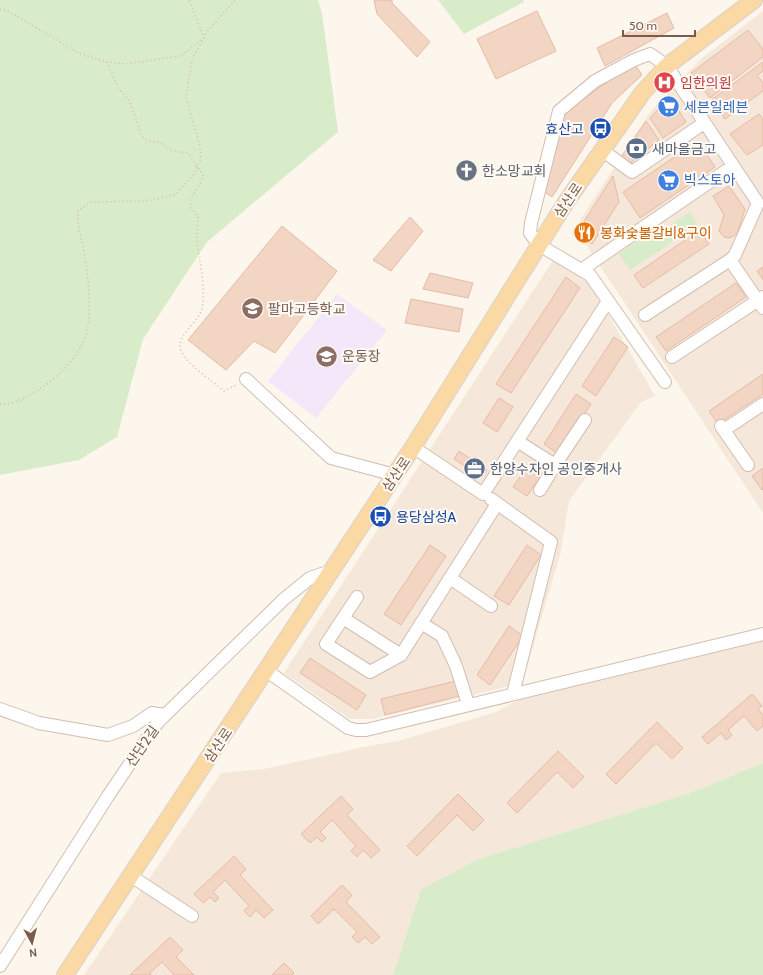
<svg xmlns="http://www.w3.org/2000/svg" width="763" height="975" font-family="Cabin,'Noto Sans KR',sans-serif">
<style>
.residential{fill:#f5e8da}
.education{fill:#f3e8fa}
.green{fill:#d8ecc9}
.building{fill:#f3d5c3;stroke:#e6bba3}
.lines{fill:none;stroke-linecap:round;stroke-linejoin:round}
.minor-casing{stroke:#d1beb0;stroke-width:14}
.major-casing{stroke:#dad1cd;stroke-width:18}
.path{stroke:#d9b8a5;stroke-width:1.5;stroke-dasharray:1 3;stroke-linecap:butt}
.minor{stroke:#fff;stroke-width:12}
.major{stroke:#fbd9a5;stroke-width:16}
.labels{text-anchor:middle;stroke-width:4;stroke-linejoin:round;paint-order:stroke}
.health-label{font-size:14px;fill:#be3a42;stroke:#fffaf3;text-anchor:start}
.shop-label{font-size:14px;fill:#366cbe;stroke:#fffaf3;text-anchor:start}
.transit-label{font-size:14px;fill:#164399;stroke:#fffaf3;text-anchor:end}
.service-label{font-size:14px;fill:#4e5e75;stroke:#fffaf3;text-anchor:start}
.worship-label{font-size:14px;fill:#5b616d;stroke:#fffaf3;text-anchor:start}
.street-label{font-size:14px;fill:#7a5c4d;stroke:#fffaf3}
.food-label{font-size:14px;fill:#c56008;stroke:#fffaf3;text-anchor:start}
.education-label{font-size:14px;fill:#785e54;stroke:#fffaf3;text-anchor:start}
</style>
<rect width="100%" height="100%" fill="#fdf6ec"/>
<path class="residential" d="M763,11V513L575,228L651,111L701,59Z
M554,259L586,281L608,314L655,396L641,402L569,501L560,555L522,683L373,719H350L284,673Z
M763,640V763L690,793L479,859L421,889L393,975H84L221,773L264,769L364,747L398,741L496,712L527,695L678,662Z"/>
<path class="education" d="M337,294L387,330L316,418L268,381Z"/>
<path class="green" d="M0,0H318L322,13L338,132L207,242L143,339L117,437L79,460L0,475Z
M438,0H523L524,2L464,34Z
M690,212L698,225L630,270L619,254L640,239H648Z
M763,763V975H393L421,889L479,859L690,793Z"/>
<path class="building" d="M374,0H392V3L430,42L417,57L377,14Z
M537,11L556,51L496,79L477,39Z
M667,13L674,28L605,66L597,48Z
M748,30L763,49V57L710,98L691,73Z
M763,62V71L757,75L763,83V91L725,119L711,100Z
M634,63L642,75L612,103L552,197L543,191L565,112Z
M670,97L686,122L663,138L650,118Z
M759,114L763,119V145L747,155L730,134Z
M646,121L659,140L629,164L621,157Z
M698,141L715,167L640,218L623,192Z
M613,176L619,202L592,244L576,234Z
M729,186L745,209L737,234L730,238L724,237L719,231L724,215L713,196Z
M410,217L423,231L391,271L373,260Z
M282,226L337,271L275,353L254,341L226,370L188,340Z
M700,230L709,244L643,288L634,275Z
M763,267V280L757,271Z
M430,273L473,283L468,298L423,289Z
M566,277L580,288L511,393L496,384Z
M736,283L746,297L666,351L656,337Z
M411,299L463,309L459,332L405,323Z
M614,337L628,347L596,396L582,386Z
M763,374V394L718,424L709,411Z
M576,394L591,404L558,454L544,444Z
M499,398L513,407L497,432L483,423Z
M459,451L487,470L482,477L454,459Z
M530,462L544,471L527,496L513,487Z
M763,468V489L762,490L752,476Z
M430,545L446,556L401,625L384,614Z
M527,545L541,555L509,605L494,596Z
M509,626L523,636L490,685L477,675Z
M310,658L366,695L357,710L300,673Z
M456,681L459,696L385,715L381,699Z
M752,694L762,706L758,709L763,715V726L757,731L744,716L728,730L732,735L726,740L721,733L708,744L702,737Z
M657,722L683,748L672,759L656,743L616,784L606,774Z
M558,751L584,777L573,788L557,772L517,813L507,803Z
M458,794L484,820L473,831L457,815L417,856L407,846Z
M341,796L353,809L347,815L380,850L371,858L363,850L357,857L351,851L356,846L332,820L320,832L326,838L322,842L317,837L310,843L301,834Z
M234,856L246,869L240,875L273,910L264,918L256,910L250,917L244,911L249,906L225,880L213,892L219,898L215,902L210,897L203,903L194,894Z
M342,885L352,895L346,902L380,937L372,944L365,937L358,943L352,937L357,932L334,909L318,924L311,916Z
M170,937L183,950L176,957L194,975H174L162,962L150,973L151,975H130Z
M284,963L294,973L292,975H272Z"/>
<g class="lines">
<defs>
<path id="minor" d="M602,150L632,172L704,123
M730,260L763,308
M581,270L733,166
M645,315L730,260L735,255L758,203L667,66L650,54L634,60L595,81L559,111L531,223L530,233L539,245L590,275L665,382
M672,357L763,297
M246,379L331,458L395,475
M721,426L748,465
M724,430L763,404
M517,441L555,465L585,420
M413,447L483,494L608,301
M540,490L555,465
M491,499L551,542L513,694
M450,578L491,606
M357,597L326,644L370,672L401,655L497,504
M343,618L401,655
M421,623L442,636L456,666L468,704
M267,671L348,728L356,730H366L763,634
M0,709L39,723L108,735L133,726L152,713L165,715
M131,876L192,916
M0,966L108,796L158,722L284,599L310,578L333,570"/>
<path id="major" d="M65,975L413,447L566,202L643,92L667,66L754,0"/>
</defs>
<use href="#minor" class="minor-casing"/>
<use href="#major" class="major-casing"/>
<path class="path" d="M0,9L10,12L78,53L107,62L125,64L181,56L204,38L206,33L235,0
M107,62L118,88L129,100L142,136L148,141L159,142L172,151L188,153L203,175L201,182L190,200L191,208L198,217C198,225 196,234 197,241C200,265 206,285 202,308C199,322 181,331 180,345C179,360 214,382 224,391L238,384
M0,404C17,405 30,395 44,386C60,375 79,356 85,337C93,316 88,275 84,252C81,238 77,225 78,210L92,202L146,201L175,195L193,175L201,159L200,146L186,97L192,60L204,38L189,0"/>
<use href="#minor" class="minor"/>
<use href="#major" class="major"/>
</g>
<defs>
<symbol id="hospital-disc" viewBox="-11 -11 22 22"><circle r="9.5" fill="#e0444e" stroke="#fffaf3"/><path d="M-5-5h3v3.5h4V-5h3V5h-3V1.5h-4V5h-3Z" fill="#fff"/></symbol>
<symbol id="supermarket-disc" viewBox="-11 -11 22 22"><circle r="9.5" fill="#3f7fe0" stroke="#fffaf3"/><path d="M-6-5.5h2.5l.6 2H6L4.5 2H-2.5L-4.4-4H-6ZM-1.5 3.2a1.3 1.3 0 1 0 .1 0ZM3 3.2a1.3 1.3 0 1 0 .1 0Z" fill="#fff"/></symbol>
<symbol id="bus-disc" viewBox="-11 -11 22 22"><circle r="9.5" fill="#1a4fb4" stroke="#fffaf3"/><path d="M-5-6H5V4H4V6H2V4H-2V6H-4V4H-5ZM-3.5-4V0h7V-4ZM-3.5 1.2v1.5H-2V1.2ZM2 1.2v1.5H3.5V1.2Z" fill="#fff"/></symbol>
<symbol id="bank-disc" viewBox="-11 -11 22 22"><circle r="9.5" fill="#5c6f8a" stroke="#fffaf3"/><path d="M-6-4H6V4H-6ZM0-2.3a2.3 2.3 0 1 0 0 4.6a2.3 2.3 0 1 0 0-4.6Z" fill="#fff"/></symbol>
<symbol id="church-disc" viewBox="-11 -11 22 22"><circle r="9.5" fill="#6b7280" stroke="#fffaf3"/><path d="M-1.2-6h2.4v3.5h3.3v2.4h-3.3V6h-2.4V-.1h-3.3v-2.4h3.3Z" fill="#fff"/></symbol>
<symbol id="restaurant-disc" viewBox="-11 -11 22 22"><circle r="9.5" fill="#e8710a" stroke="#fffaf3"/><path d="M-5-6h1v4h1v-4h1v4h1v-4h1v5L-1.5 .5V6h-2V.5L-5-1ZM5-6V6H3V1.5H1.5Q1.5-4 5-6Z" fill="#fff"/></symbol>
<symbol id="school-disc" viewBox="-11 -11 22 22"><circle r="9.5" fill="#8d6e63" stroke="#fffaf3"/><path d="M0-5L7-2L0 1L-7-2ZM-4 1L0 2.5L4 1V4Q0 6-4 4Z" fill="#fff"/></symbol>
<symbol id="office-disc" viewBox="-11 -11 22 22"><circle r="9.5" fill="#5c6f8a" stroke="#fffaf3"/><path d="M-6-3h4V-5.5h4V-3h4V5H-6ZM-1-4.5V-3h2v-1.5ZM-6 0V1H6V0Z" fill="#fff"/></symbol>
</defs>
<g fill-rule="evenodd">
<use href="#hospital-disc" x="652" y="70" width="25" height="25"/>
<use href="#supermarket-disc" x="656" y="94" width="25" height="25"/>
<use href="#bus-disc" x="588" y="116" width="25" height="25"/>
<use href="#bank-disc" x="624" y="136" width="25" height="25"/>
<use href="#church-disc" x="454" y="158" width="25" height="25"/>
<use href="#supermarket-disc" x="656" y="168" width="25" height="25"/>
<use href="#restaurant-disc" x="572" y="220" width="25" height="25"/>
<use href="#school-disc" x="240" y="296" width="25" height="25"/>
<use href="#school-disc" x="314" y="344" width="25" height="25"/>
<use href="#office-disc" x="462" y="456" width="25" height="25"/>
<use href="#bus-disc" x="368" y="504" width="25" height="25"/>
</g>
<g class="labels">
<g class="health-label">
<text x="680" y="88">임한의원</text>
</g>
<g class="shop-label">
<text x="684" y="112">세븐일레븐</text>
<text x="684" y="185">빅스토아</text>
</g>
<g class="transit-label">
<text x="584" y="134">효산고</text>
<text x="396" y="522" text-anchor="start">용당삼성A</text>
</g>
<g class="service-label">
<text x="652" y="154">새마을금고</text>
<text x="490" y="474">한양수자인 공인중개사</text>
</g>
<g class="worship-label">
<text x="482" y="176">한소망교회</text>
</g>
<g class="street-label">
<text transform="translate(568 200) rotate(-56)" y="5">삼산로</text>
<text transform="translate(396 474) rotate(-56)" y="5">삼산로</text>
<text transform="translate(218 745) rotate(-56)" y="5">삼산로</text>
<text transform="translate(142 746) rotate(-55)" y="5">산단2길</text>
</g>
<g class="food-label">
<text x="600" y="238">봉화숯불갈비&amp;구이</text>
</g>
<g class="education-label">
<text x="268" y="314">팔마고등학교</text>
<text x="342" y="361">운동장</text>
</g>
</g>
<g transform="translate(32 943) rotate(173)" stroke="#fffaf3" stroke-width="3" paint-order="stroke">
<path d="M0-3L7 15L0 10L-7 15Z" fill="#7a5c4d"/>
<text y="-6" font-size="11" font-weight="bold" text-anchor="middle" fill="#7a5c4d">N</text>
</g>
<path d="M623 30v6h72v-6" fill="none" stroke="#7a5c4d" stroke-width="2"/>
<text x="629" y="30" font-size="12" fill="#7a5c4d" stroke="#fffaf3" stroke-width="3" paint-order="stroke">50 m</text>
</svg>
